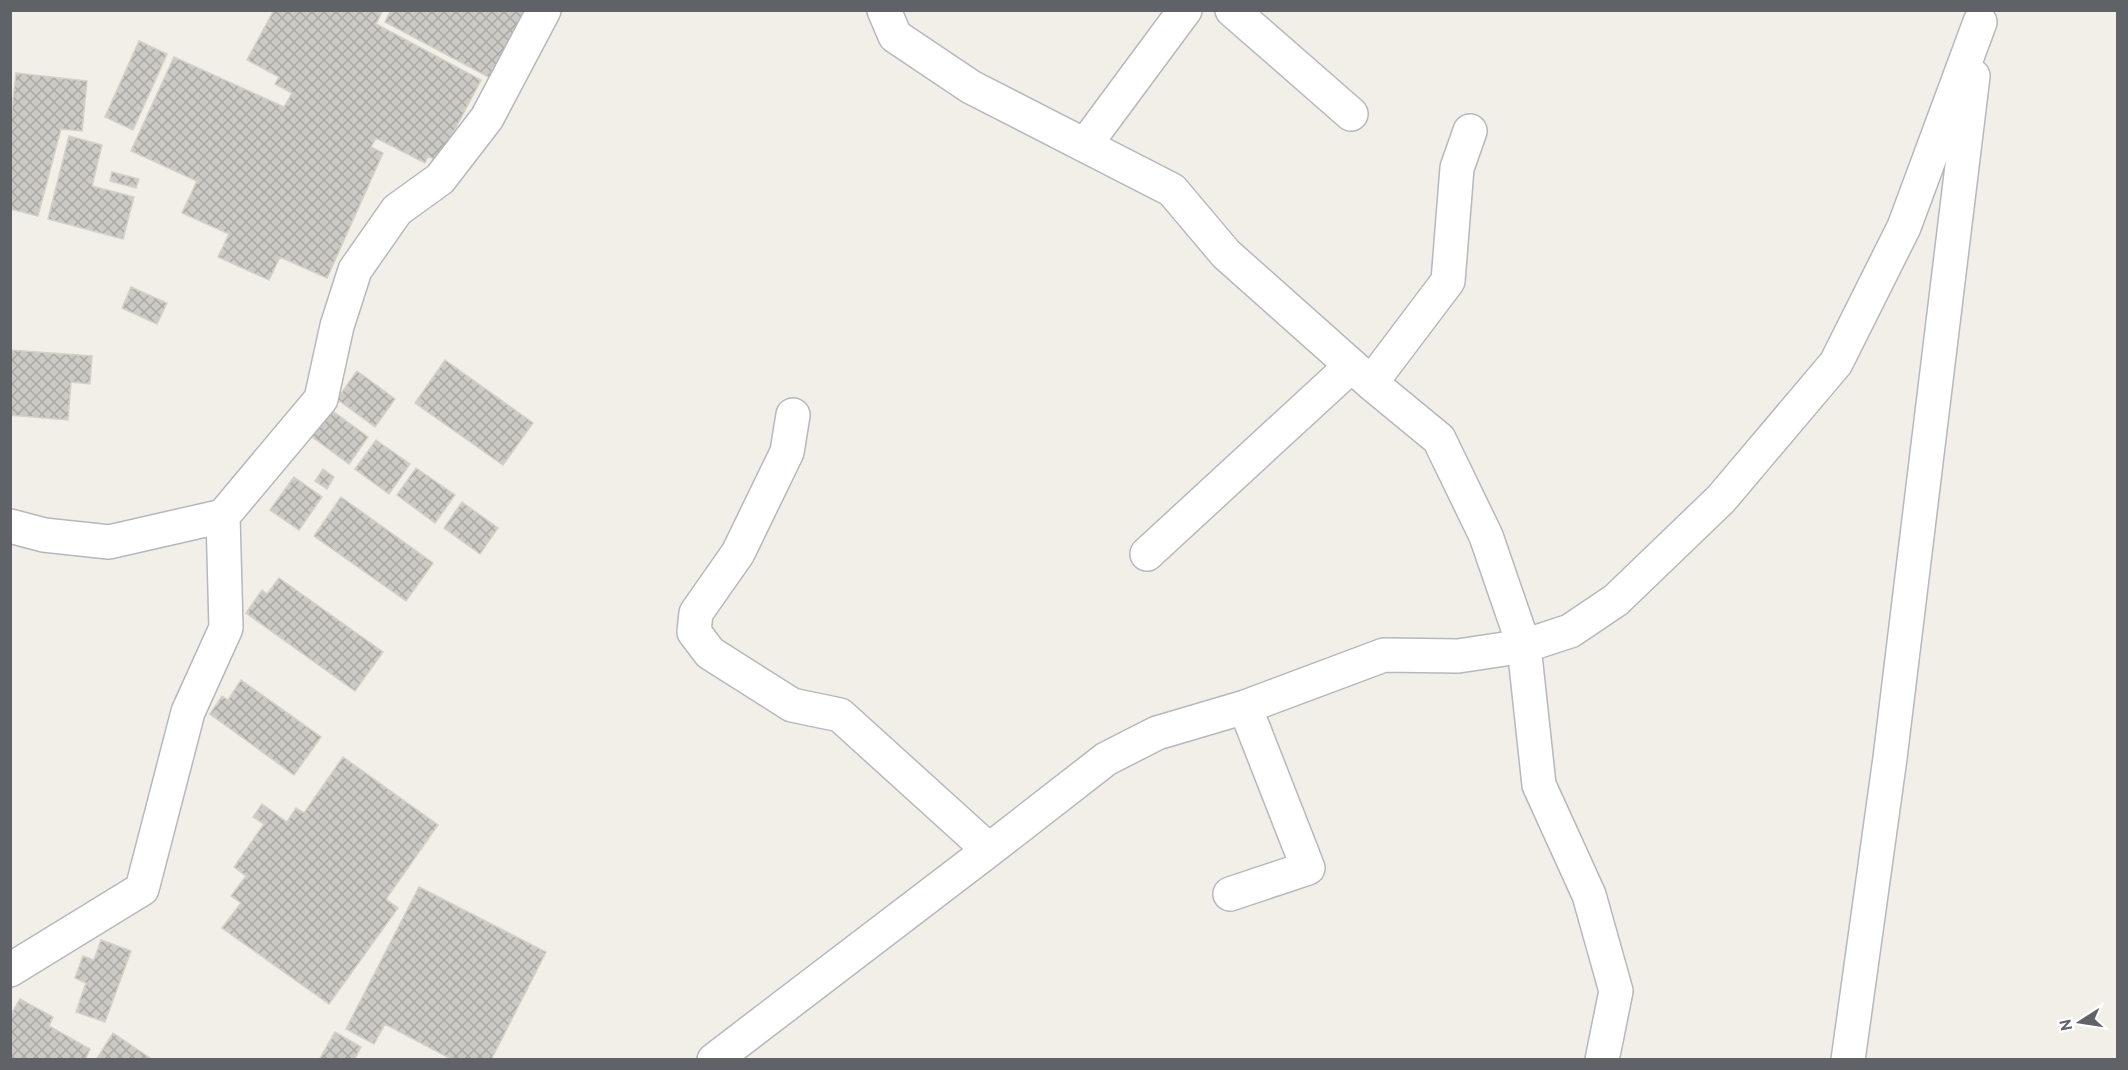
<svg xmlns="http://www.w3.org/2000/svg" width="2128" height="1070" font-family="Overpass,sans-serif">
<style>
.building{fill:url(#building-cross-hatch);stroke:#d6d1c6;stroke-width:1.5}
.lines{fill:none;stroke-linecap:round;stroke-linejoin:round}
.minor-casing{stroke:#b5b8bc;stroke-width:36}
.minor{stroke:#fff;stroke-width:33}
</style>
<defs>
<pattern id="building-cross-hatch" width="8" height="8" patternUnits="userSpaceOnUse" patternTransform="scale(1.5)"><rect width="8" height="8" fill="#cccac5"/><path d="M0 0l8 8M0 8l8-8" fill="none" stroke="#a9a8a4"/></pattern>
</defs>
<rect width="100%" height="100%" fill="#f1efe8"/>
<path class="building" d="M274,10H383L376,24L481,80L438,161L428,156L425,163L376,138L371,147L383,153L327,278L280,257L269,280L218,257L229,234L182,213L197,181L131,151L174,57L284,107L292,93L275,84L279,77L247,60Z
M391,10H531L494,80L385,22Z
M139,41L167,54L133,130L105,117Z
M16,73L87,81L82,131L61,129L38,216L10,209V125Z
M69,136L102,145L92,186L134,197L123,239L48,219Z
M112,172L139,179L136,188L110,181Z
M131,287L167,303L157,324L122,308Z
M10,350L92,356L90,384L71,382L68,420L10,415Z
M445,360L533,423L503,465L415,403Z
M357,371L395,399L375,427L337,399Z
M330,409L368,437L349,464L311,436Z
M376,440L410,464L389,494L355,469Z
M416,468L455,495L435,523L397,495Z
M323,469L334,477L327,489L315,481Z
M294,477L322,497L299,530L270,510Z
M341,497L433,563L406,601L314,536Z
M462,502L498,528L480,554L444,528Z
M279,578L383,652L355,691L246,613L262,590L267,594Z
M241,680L321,737L294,775L210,714L222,696L228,700Z
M343,757L438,825L386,899L398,908L329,1004L222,928L241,903L231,896L246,876L234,867L264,824L253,817L262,804L287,822L296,808L304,813Z
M419,887L546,952L491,1060H453L385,1024L374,1044L346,1029Z
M101,940L131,951L105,1022L76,1012L86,983L75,978L83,956L94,960Z
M20,999L53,1017L49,1026L90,1049L85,1060H10V1016Z
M335,1032L361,1047L354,1060H319Z
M113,1033L153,1060H96Z"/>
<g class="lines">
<defs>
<path id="minor" d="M884,10L895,36L971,87L1172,190L1226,254L1371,383L1439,439L1486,536L1524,646L1539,785L1589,895L1616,991L1602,1060
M1232,10L1351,114
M1085,145L1185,10
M1371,383L1448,281L1457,168L1470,131
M793,415L787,452L738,553L696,613L694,632L710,653L792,705L840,715L989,850
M10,526L44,535L109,542L223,516
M1147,554L1351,366
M1230,894L1308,868L1245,707
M10,970L142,889L188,712L226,628L223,516L321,399L337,326L355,270L397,210L440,179L487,118L544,10
M714,1060L989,850L1106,759L1157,733L1245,707L1384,655L1458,656L1524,646L1570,631L1616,600L1721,499L1836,363L1904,227L1980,22
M1848,1060L1890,758L1973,76"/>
</defs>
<use href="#minor" class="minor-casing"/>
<use href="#minor" class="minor"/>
</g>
<rect width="2128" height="1070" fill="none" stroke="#5f6368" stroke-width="24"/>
<g transform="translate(2080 1022) rotate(258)" stroke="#ffffff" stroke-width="4.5" paint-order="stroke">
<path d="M0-4.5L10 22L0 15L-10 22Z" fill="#5f6368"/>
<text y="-9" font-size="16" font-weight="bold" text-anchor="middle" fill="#5f6368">N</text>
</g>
</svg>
